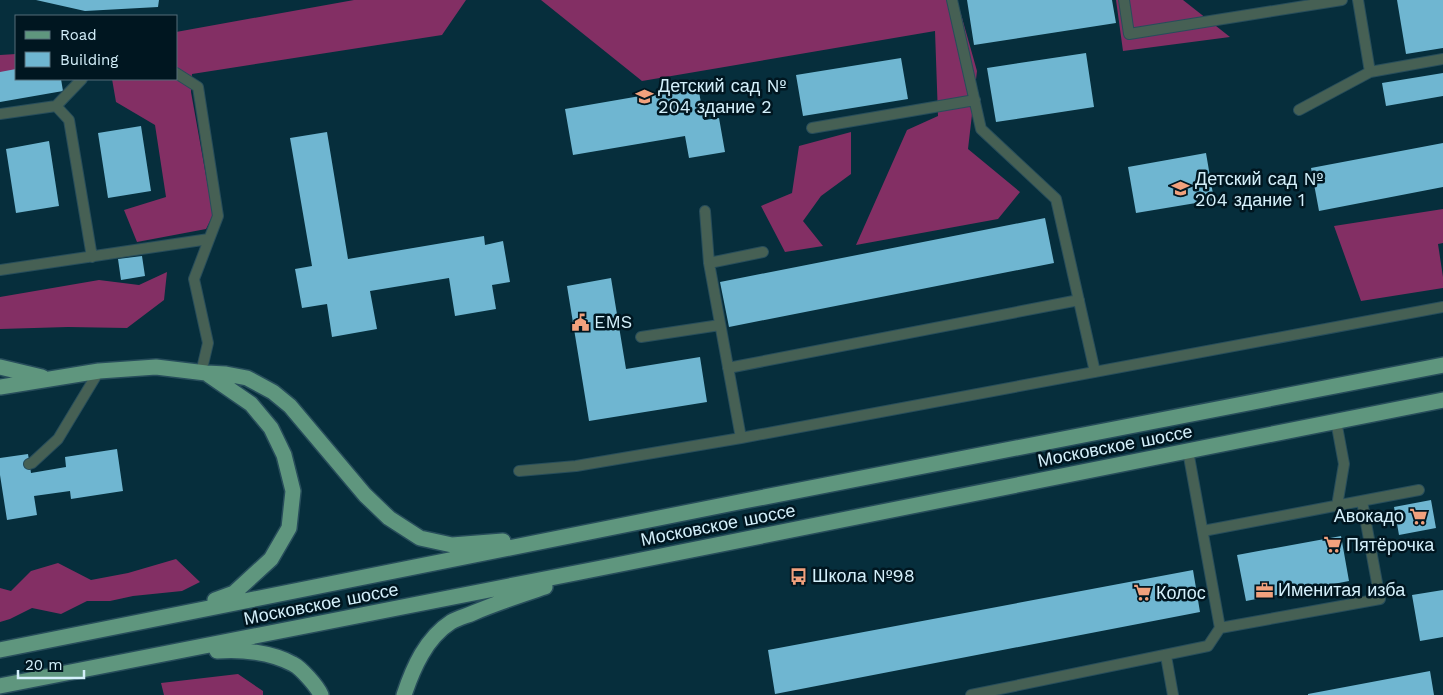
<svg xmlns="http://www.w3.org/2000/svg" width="1443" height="695" font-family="'Work Sans',sans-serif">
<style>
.forest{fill:#832f64}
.building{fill:#6fb6d1}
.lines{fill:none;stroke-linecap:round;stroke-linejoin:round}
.service-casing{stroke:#274d5b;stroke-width:12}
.primary-casing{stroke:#274d5b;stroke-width:18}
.service{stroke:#466054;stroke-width:10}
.primary{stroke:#5f967e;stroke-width:15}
.labels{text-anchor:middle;stroke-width:5;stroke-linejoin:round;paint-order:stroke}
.poi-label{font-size:18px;fill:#d4f0fb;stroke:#001620;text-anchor:start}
.street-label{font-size:18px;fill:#d4f0fb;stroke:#001620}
</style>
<rect width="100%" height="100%" fill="#062e3c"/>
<path class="forest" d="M354,0H466L442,35L192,74L191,92L213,215L206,229L137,242L124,210L166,197L155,125L116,102L112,79H176V32Z
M541,0H957L977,71L968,149L1020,192L998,219L856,245L907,130L938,116L935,31L642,81Z
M1116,0H1183L1230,37L1123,51Z
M16,54V78L0,82V55Z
M851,132V174L821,196L803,221L823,246L785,252L761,206L792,193L799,146Z
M1443,209V243L1438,244L1443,277V288L1361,301L1334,226Z
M167,272L164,300L127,328L68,327L0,329V297L99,280L139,285Z
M176,559L200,582L182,591L133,596L110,601H87L61,614L32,608L10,619L0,622V588L11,591L31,571L58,563L91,580L128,573Z
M238,674L263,691V695H164L161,683Z"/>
<path class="building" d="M36,0H159L158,7L85,11Z
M967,0H1112L1116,23L974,45Z
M1397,0H1443V48L1406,54Z
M1086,53L1094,107L996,122L987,68Z
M901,58L908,99L803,116L796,75Z
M16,69V79H61L63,91L0,102V72Z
M1443,73V96L1386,106L1382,83Z
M698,86L704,120L719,118L725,152L689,158L685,136L573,155L565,109Z
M141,126L151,191L108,198L98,133Z
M327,132L348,259L484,236L485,245L503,241L510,282L492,285L496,309L455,316L449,278L370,291L377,329L332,337L327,304L302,308L295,269L312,266L290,138Z
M49,141L59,206L16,213L6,149Z
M1443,143V187L1319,211L1311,168Z
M1206,153L1214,200L1136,213L1128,167Z
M1045,218L1054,263L729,327L720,282Z
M142,256L145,276L121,280L118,259Z
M611,278L626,369L700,357L707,402L589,421L567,286Z
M117,449L123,491L71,499L70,491L34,496L37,515L7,520L0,475V458L28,454L31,473L66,467L65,457Z
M1431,500L1436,528L1399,535L1394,507Z
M1341,536L1349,581L1246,601L1237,555Z
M1193,570L1200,612L775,694L768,650Z
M1443,590V637L1420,641L1412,595Z
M1430,671L1434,695H1308V694Z"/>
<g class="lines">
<defs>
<path id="service" d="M952,0L981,129L1056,199L1095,372
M1124,0L1129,34L1342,0
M1358,0L1370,72L1443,59
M176,73L198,87L218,216L194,279L208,343L201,373
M56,106L69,120L92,257
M1299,110L1370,72
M0,114L56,106L82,79
M812,128L975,100
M705,211L709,263
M0,270L209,239
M641,337L720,325
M728,368L1079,300
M1336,421L1344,464L1337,506
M741,438L709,263L763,252
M29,464L32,463L58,439L99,371
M519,471L576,466L741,438L1443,307
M1203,531L1419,490
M1220,628L1380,599L1362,501
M1166,656L1173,695
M971,695L1208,646L1220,628L1188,451"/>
<path id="primary" d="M0,367L42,377
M206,373L251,404L271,428L284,455L293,491L289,528L271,559L234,593L215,600
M0,387L99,371L156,367L206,373L226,374L247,378L273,392L290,406L365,495L389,518L420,538L452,545L503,541
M0,650L744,501L1443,365
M217,651C241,649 271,652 293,664C301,668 317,686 321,695
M0,686L601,568L1443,400
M404,695C413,668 426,638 451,622C458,618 466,616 473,613C496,603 521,595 545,587"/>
</defs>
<use href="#service" class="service-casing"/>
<use href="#primary" class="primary-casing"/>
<use href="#service" class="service"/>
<use href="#primary" class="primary"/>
</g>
<defs>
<symbol id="school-bare" viewBox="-9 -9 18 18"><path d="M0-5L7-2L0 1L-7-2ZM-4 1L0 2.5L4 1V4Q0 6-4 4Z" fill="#f1a17d" stroke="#001620" stroke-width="2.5" paint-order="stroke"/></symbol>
<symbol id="civic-bare" viewBox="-9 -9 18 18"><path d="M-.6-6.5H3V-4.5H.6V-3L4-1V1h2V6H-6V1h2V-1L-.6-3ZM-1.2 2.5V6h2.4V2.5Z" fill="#f1a17d" stroke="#001620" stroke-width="2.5" paint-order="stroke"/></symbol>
<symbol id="supermarket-bare" viewBox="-9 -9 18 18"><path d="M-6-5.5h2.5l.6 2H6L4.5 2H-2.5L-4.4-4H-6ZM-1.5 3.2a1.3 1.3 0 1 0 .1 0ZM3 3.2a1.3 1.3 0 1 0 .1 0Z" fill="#f1a17d" stroke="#001620" stroke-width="2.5" paint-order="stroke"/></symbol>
<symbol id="bus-bare" viewBox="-9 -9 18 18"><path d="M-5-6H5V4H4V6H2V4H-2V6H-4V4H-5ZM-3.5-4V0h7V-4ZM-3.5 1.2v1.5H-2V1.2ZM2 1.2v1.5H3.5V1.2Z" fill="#f1a17d" stroke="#001620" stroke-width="2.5" paint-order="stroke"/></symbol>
<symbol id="office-bare" viewBox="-9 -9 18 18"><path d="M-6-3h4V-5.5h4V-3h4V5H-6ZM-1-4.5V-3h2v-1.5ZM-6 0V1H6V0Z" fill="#f1a17d" stroke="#001620" stroke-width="2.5" paint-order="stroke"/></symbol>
</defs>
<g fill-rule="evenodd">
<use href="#school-bare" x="632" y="84" width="25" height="25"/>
<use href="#school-bare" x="1168" y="176" width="25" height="25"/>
<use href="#civic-bare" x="568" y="310" width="25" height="25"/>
<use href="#supermarket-bare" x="1406" y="504" width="25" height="25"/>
<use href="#supermarket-bare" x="1320" y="532" width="25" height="25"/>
<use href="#bus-bare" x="786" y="564" width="25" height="25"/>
<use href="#office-bare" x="1252" y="578" width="25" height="25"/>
<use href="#supermarket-bare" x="1130" y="580" width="25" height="25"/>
</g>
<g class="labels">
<g class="poi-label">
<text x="658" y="92">Детский сад №<tspan x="658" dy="21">204 здание 2</tspan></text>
<text x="1195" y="185">Детский сад №<tspan x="1195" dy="21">204 здание 1</tspan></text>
<text x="594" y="328">EMS</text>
<text x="1404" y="522" text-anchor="end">Авокадо</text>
<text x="1346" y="551">Пятёрочка</text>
<text x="812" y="582">Школа №98</text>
<text x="1278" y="596">Именитая изба</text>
<text x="1156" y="599">Колос</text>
</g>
<g class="street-label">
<text transform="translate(1115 446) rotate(-11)" y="6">Московское шоссе</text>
<text transform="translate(718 525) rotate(-11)" y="6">Московское шоссе</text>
<text transform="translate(321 604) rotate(-11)" y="6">Московское шоссе</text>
</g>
</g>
<rect x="15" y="15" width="162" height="65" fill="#001620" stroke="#556d78"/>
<rect x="25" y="31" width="25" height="8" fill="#5f967e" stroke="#556d78"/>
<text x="60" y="40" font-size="15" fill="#d4f0fb">Road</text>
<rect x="25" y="52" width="25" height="15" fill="#6fb6d1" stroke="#556d78"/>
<text x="60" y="65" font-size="15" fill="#d4f0fb">Building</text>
<path d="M18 670v8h66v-8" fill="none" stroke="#d4f0fb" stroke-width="2.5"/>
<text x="25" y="670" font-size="15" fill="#d4f0fb" stroke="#001620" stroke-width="4" paint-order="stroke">20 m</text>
</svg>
